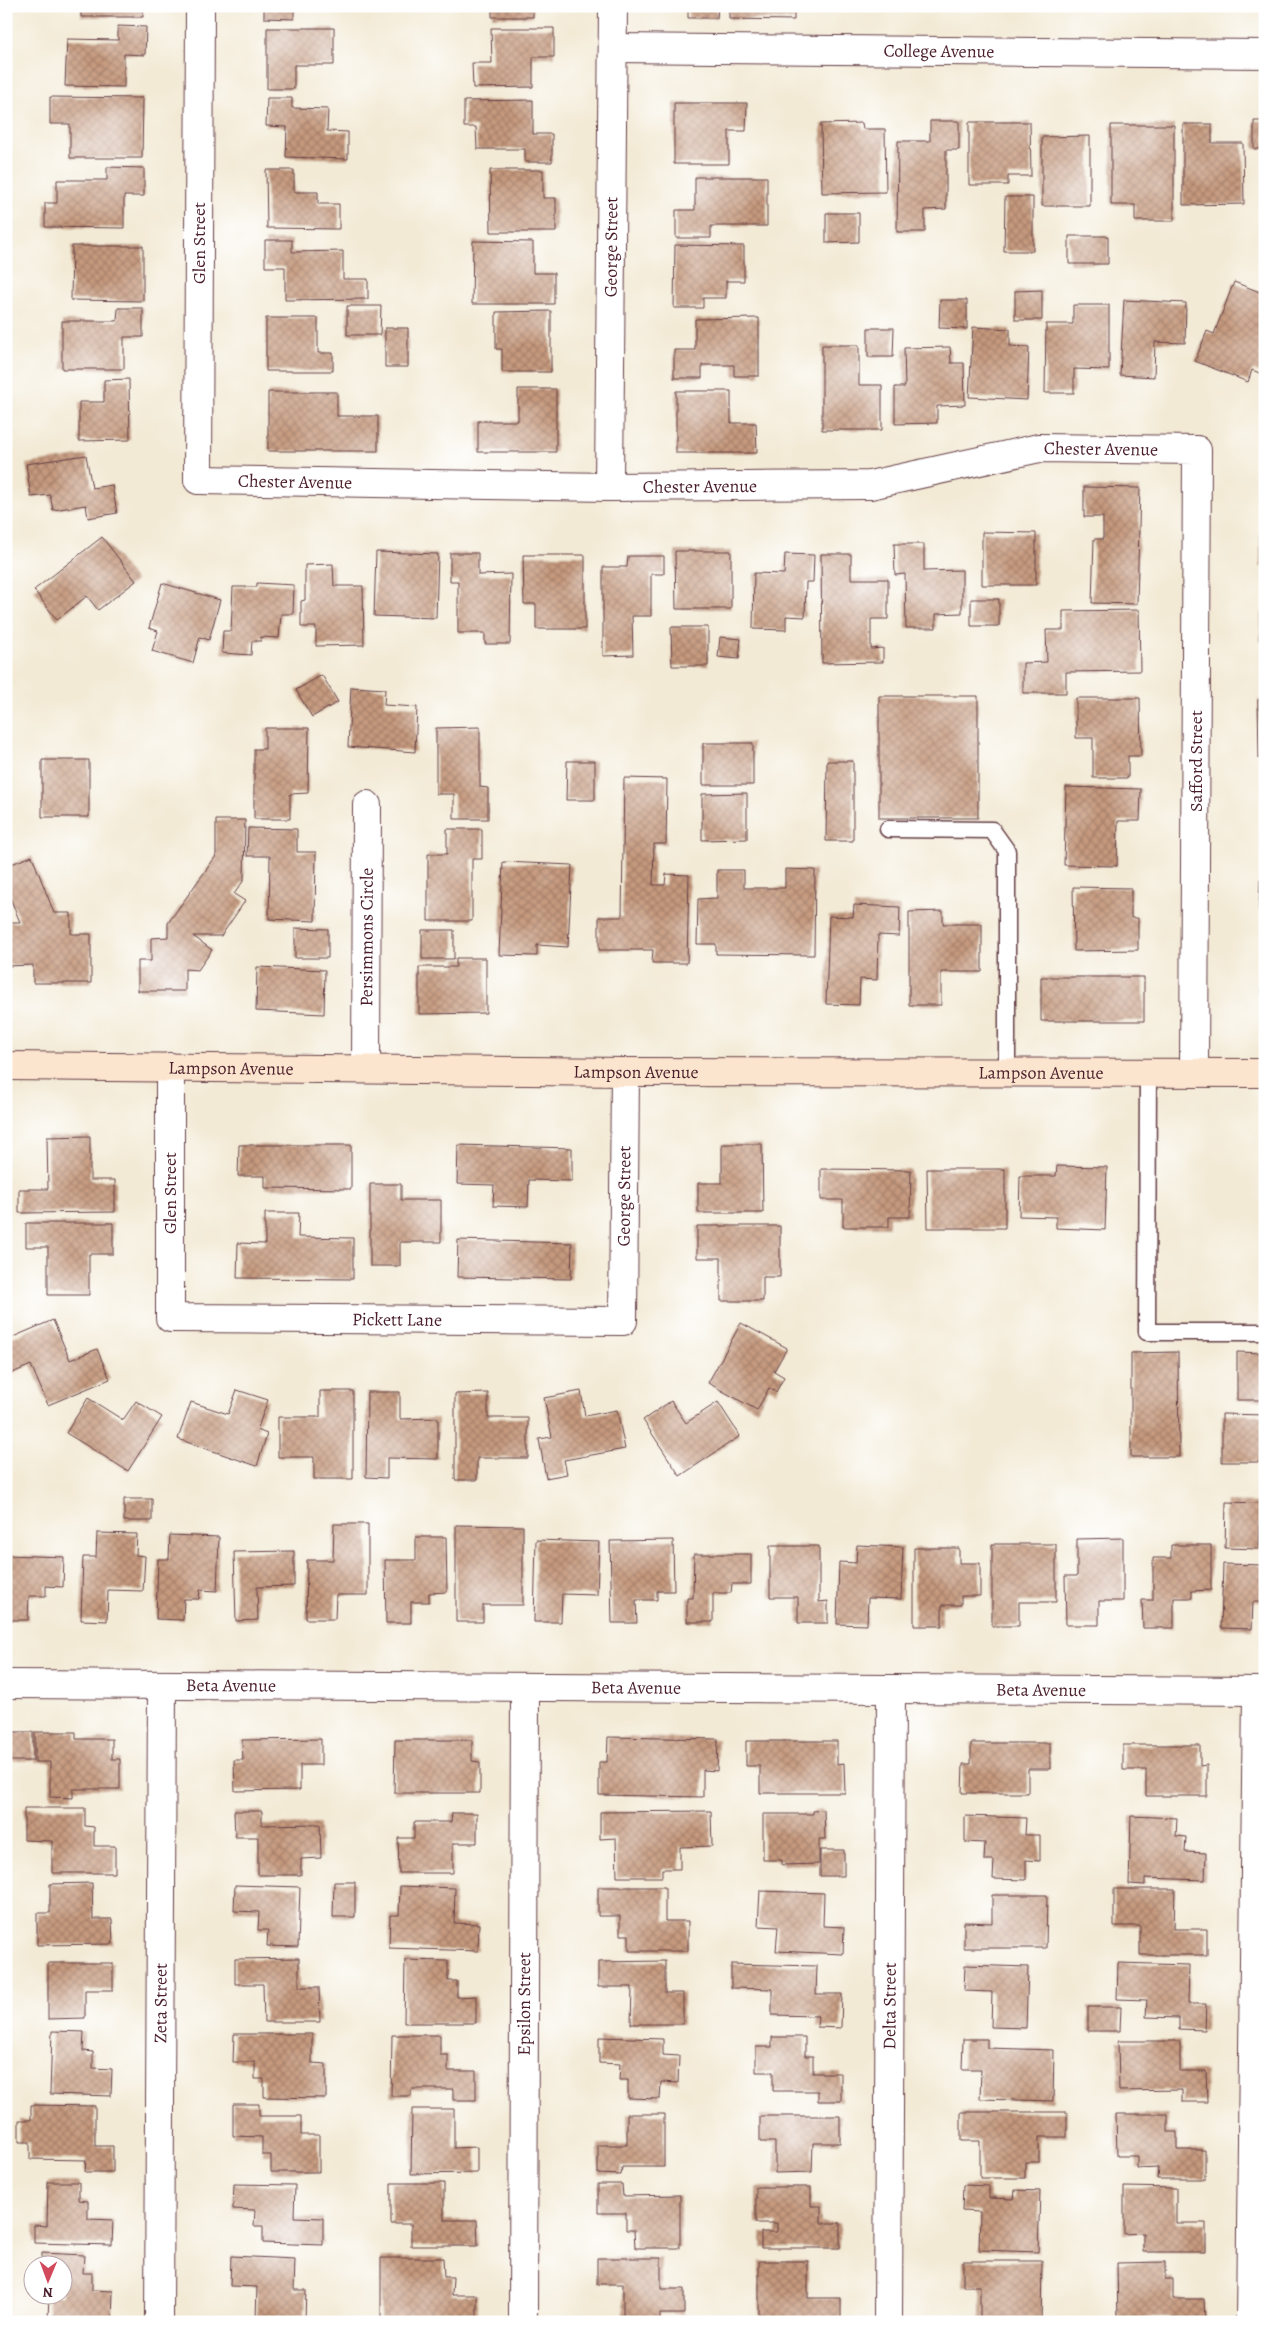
<svg xmlns="http://www.w3.org/2000/svg" width="1271" height="2328" font-family="Alegreya,serif">
<style>
.building{fill:url(#building-cross-hatch)}
.lines{fill:none;stroke-linecap:round;stroke-linejoin:round}
.lane-casing{stroke:#633d44;stroke-width:19}
.street-casing{stroke:#633d44;stroke-width:30}
.secondary-casing{stroke:#633d44;stroke-width:30}
.lane{stroke:#fff;stroke-width:16}
.street{stroke:#fff;stroke-width:28}
.secondary{stroke:#fce5cf;stroke-width:28}
.labels{text-anchor:middle;stroke-width:4.5;stroke-linejoin:round;paint-order:stroke}
.street-label{font-size:18px;fill:#4a1f2b;stroke:#fff}
</style>
<defs>
<pattern id="building-cross-hatch" width="8" height="8" patternUnits="userSpaceOnUse" patternTransform="scale(1.25)"><rect width="8" height="8" fill="#c69a7e"/><path d="M0 0l8 8M0 8l8-8" fill="none" stroke="#a37d67"/></pattern>
</defs>
<rect width="100%" height="100%" fill="#fff"/>
<filter id="ink" filterUnits="userSpaceOnUse"><feTurbulence type="fractalNoise" baseFrequency=".02" numOctaves="2"/><feDisplacementMap in="SourceGraphic" scale="10" xChannelSelector="R" yChannelSelector="G"/><feConvolveMatrix kernelMatrix="1 2 1 2 8 2 1 2 1" color-interpolation-filters="sRGB"/></filter>
<filter id="wash" filterUnits="userSpaceOnUse"><feTurbulence type="fractalNoise" baseFrequency=".0096" numOctaves="4" result="noise"/><feDisplacementMap in="SourceGraphic" scale="20" xChannelSelector="R" yChannelSelector="G"/><feGaussianBlur stdDeviation="1.12" result="paint"/><feColorMatrix in="noise" values="0 0 0 0 0 0 0 0 0 0 0 0 0 0 0 0 0 1.4 0 .05"/><feComposite in="paint" operator="in"/></filter>
<g filter="url(#wash)">
<rect width="100%" height="100%" fill="#f3ead5"/>
<g id="blocks">
<path class="building" d="M81,6H143V17H81Z
M264,6H294V19L264,18Z
M492,6H533V17H492Z
M688,6H718L717,18H688Z
M729,6H794V20L729,19Z
M118,26L146,27L145,55L124,54V87L65,86L67,39L118,40Z
M267,28H334V65H294V89H267Z
M491,28H554V57H533V87L473,88L472,63H492Z
M50,97L143,98L142,158H70V124H50Z
M267,98H292V108L328,109L327,131L348,132V159L286,157L287,127L266,126Z
M533,100V134H552V162H525V149H477L476,127H464V101Z
M674,103H747L746,131H729V164H674Z
M930,121H959V150H946V209L925,210V232H897L898,141H930Z
M1254,121H1265V149H1254Z
M969,122H1030L1031,176H1008V185H969Z
M862,123L863,129H885L886,192L822,193L821,124Z
M1183,124H1212V143H1243L1244,204L1183,205Z
M1111,125H1174V221H1135V205H1111Z
M1090,136V206H1042V137Z
M107,167L144,168V196H124V228L45,227V203H57V180H107Z
M266,170H294V192H318V204H339V229L267,228Z
M490,170H543V198H556V232H491Z
M695,177H767V226H711V238H676V210H695Z
M1005,197H1033V251H1004Z
M826,213H859V242L826,243Z
M1069,236H1108V264H1069Z
M265,240H292V252L343,251V279H368V299L285,300V267H265Z
M473,241L533,242V273H554V304H472Z
M675,245L744,246V281H726V298H703V308H674Z
M72,246H143V301L71,300Z
M1234,282L1265,294V375L1252,370L1248,382L1195,361L1207,331L1214,334Z
M1042,290V320H1015V291Z
M940,300H967V329L939,328Z
M1124,300L1186,303L1185,343L1155,342L1154,377L1120,375Z
M1073,305H1109V370L1074,369V393H1045L1046,324H1073Z
M347,306H381L380,335H347Z
M118,308H143V337H124V369H62V321H117Z
M551,311V372H502V349H496V312Z
M266,318H318V353H333V371H266Z
M759,318V376H734V365H702V378H674V350H695V319Z
M973,327L1010,329V346L1029,347L1027,400L969,397Z
M385,328H408V367H385Z
M868,328H894L893,357H868Z
M822,345H859V385H882V430H822Z
M950,347L951,363H964L965,405L937,406V423L895,424V387H905L904,348Z
M129,379L130,440L79,441V402H104V380Z
M518,389H556V452H478V421H518Z
M676,391H731V423H756L757,453H676Z
M268,392H337V416H378V451H268Z
M86,455L92,488L112,485L117,513L88,518L86,505L53,510L50,495L31,497L26,464Z
M1084,487L1140,488L1137,604L1092,603L1094,539H1103V517H1084Z
M982,532L1036,533V585H982Z
M1260,532H1265V567H1260Z
M102,537L136,581L98,610L87,596L57,620L34,590Z
M894,544H924V571L962,570V613L936,614V628H906L905,574L895,575Z
M675,551H731V609H676Z
M376,552L438,554L436,618L374,616Z
M450,553H478V575L511,574L510,644H485V633H458V581H450Z
M785,554L814,555L813,582H806L805,617L786,616V630L753,629L754,573L784,574Z
M821,554H851V579H888V619H871V649L883,648V662L822,663Z
M523,555H585V629H536V604H524Z
M628,556H664V574H651V616H632L633,655L603,656V567H627Z
M333,564L334,586H363L364,645L316,646V627H301V601L305,600V565Z
M162,583L220,600L209,640L200,637L193,663L152,651L158,631L149,628Z
M257,583L294,585L293,614H281L279,638L261,637V641H252L251,655L222,653L223,631H231L233,587H257Z
M971,599H999V626H971Z
M1139,610L1140,671L1066,672V693H1023V663L1047,662L1046,630H1063V611Z
M1261,613H1265V642L1260,641Z
M671,627H708V666H672Z
M720,637L741,639L739,659L718,657Z
M322,675L338,702L312,717L296,690Z
M351,687L385,689L384,705L417,707L415,752L348,747Z
M879,696H978V818H879Z
M1076,698H1140L1141,756H1128V778H1093V738H1076Z
M1258,700H1265V759H1259Z
M480,727V787L488,788V819H454V794H436V728Z
M265,728H309L308,793L290,794V819H254V749H265Z
M703,743H753V785H703Z
M42,760H89V817H42Z
M567,761H595V800H566Z
M827,761H853V841H826Z
M624,778L667,779L666,844H654L653,885H665L666,874L689,875L687,963H652L653,950H599V917H622Z
M1263,786H1265V849L1261,848Z
M1066,787L1141,789L1140,821H1118L1117,866L1064,865Z
M747,793V839L702,840V794Z
M216,820H245L244,880L234,894L245,901L221,936H193L212,950L198,970L185,969V991H138V961H151V938L168,937V923L216,856Z
M248,828L297,829V852H316L315,921L269,919L270,856H247Z
M447,829H482V859H472V921H428V854H447Z
M32,856L54,913H71V934H91V983H33V965L6,966V922H20L6,888V866Z
M503,862L572,865L568,947L537,945V956L499,955Z
M785,869L815,870L814,955L716,954V944H697L698,899L717,898V870H744V888H785Z
M1260,880H1265V909H1259Z
M1073,887L1131,888V918H1138V950L1074,951Z
M854,905L900,907L899,936L878,935L877,980L860,979L859,1005L826,1004L829,916L853,917Z
M943,911V924H982V972H941V1005H909V912Z
M295,928L328,929V958H295Z
M422,930H454V959H422Z
M456,958H486V1013L419,1014V967H456Z
M257,967L325,970L324,1014L256,1011Z
M1262,970H1265V994H1262Z
M1041,977H1144V1021H1041Z
M90,1136V1180H115V1212L19,1213V1189H48L47,1137Z
M722,1144H762L763,1213H698V1183H722Z
M239,1145H351V1189L265,1188V1176H238Z
M458,1145L572,1148V1181L529,1180L528,1207L493,1206L494,1185L457,1184Z
M1057,1166L1107,1167L1105,1230L1056,1228V1217L1019,1216L1020,1176H1056Z
M821,1169L911,1170L910,1217H889V1227H843V1200H821Z
M927,1169H1005V1228H928Z
M370,1184H401V1200H441V1242H400V1266H370Z
M265,1213H299L298,1237L353,1238V1279L237,1278L238,1243L265,1244Z
M26,1223H113V1254H89V1295H48V1247H26Z
M697,1226H780V1277H763V1301H721V1258H697Z
M458,1240L572,1243L571,1279L457,1277Z
M53,1320L70,1360L97,1349L110,1379L48,1405L31,1365L10,1374L6,1365V1340Z
M741,1323L787,1348L774,1371L784,1377L776,1392L769,1388L757,1410L708,1383Z
M1178,1352L1179,1457H1131V1353Z
M1237,1352L1265,1353V1400H1237Z
M237,1390L268,1400L257,1430L267,1434L257,1466L178,1439L191,1402L228,1414Z
M320,1391H353V1479H314V1457H278V1417H320Z
M581,1391L585,1416L617,1410L625,1449L564,1460L567,1474L546,1478L539,1439L552,1437L544,1398Z
M367,1392H400V1419L438,1418V1459L387,1458V1478L366,1477Z
M488,1393V1418H528V1458H477V1480H455V1394Z
M88,1398L123,1420L136,1401L162,1417L128,1471L66,1433Z
M671,1401L686,1423L718,1402L740,1436L680,1476L643,1420Z
M1222,1414L1265,1415V1462H1222Z
M124,1499H152V1521H124Z
M1226,1502L1261,1503L1259,1549L1225,1548Z
M334,1524H368V1595H336L335,1619H306L307,1560H333Z
M456,1525L523,1526V1605H483V1622H456Z
M97,1533L137,1534L136,1555L145,1556L143,1591L108,1590L107,1621L81,1620L83,1557H96Z
M170,1535L219,1537L217,1591L200,1590L199,1599H184L183,1620L156,1619L158,1559H169Z
M416,1537H446L447,1592L429,1593V1602H411V1623H386L385,1560H416Z
M1123,1538V1601H1099V1625H1066L1065,1576H1077V1539Z
M536,1540L599,1542L597,1595L562,1594L561,1622H534Z
M673,1540L674,1591H657V1600H636L637,1623H612L610,1541Z
M992,1544H1056V1602H1019V1626H992Z
M857,1545L903,1547L901,1599L868,1598L867,1625L837,1624L839,1562L856,1563Z
M1171,1545H1211V1590L1192,1591V1598H1174V1628H1143L1142,1600H1153V1558H1171Z
M770,1546H819V1602L828,1601V1623H798V1597H770Z
M914,1548H959V1563H980V1596H961V1605H942V1626H914Z
M294,1551V1586L257,1587L258,1620L236,1621L234,1552Z
M694,1554H751V1584H732L731,1593H713V1622H687V1598H693Z
M6,1555L64,1557L63,1587L46,1586V1596H29L28,1620H6Z
M1223,1564L1265,1565V1602H1253L1252,1629L1221,1628Z
M6,1732H33V1761H10V1757H6Z
M35,1732H76V1739H112V1759H120V1789H73V1798L50,1797V1762H35Z
M608,1737L718,1739L717,1771L703,1770V1797L599,1795V1762H607Z
M321,1739V1765H300V1790L235,1791L234,1760H243L242,1740Z
M395,1740H472V1761L480,1762V1793H394Z
M746,1741H837V1764L844,1763L845,1793H760V1766H746Z
M971,1743H1050V1769H1028V1793H962L963,1764H971Z
M1123,1745H1200V1766L1207,1765V1796H1146V1770H1123Z
M24,1808H85V1826L94,1827V1846H115V1873H52V1841L24,1840Z
M824,1810L825,1839H819V1864L782,1865V1860H763V1814H813V1811Z
M234,1811H262V1825L320,1824L321,1858L301,1859V1875H258V1837H235Z
M711,1811L712,1846L680,1847V1869H662V1877H617L616,1838L600,1839V1812Z
M452,1813H477V1843H453V1873H399L398,1838H414V1822H451Z
M965,1816L1026,1818L1025,1835H1040V1861L1026,1860V1880L993,1879L994,1860H984L985,1843L965,1842Z
M1131,1816L1177,1818L1176,1836L1186,1837L1185,1852L1206,1853L1205,1880L1145,1878V1885L1129,1884Z
M820,1850H844V1876H820Z
M334,1882H355V1917H333Z
M92,1883L93,1919H112L113,1944L37,1945V1913H50V1884Z
M235,1885L300,1887L298,1947L267,1946L268,1930H258L259,1912L234,1911Z
M400,1886L455,1888L454,1923L479,1924L478,1951L389,1948L390,1915H399Z
M598,1887H665V1921H688V1951H629V1935H620V1916H598Z
M1114,1889H1175L1174,1929H1207V1955H1140V1926H1114Z
M760,1891L824,1893L823,1926L844,1927L843,1954L776,1951L778,1927L758,1926Z
M992,1895H1047L1046,1948H964V1922L992,1923Z
M299,1958V1987H319L320,2022H264L263,1984H235V1959Z
M405,1960L448,1961V1981H457V1997L476,1996V2023H404Z
M665,1961V1993H683V2024H631L632,1987H598V1962Z
M48,1963H113V1990H85V2018L48,2019Z
M1118,1963L1189,1965L1188,2004H1206L1205,2030L1179,2029V2018L1146,2017L1147,2000L1117,1999Z
M731,1964L817,1966L816,1994H842L841,2028L817,2027L818,2016L772,2015V1989L731,1988Z
M965,1965L1028,1967L1026,2028L991,2027L992,1992L964,1991Z
M1088,2007H1121L1120,2031H1088Z
M52,2031L84,2032L83,2051L93,2052V2068L112,2069L111,2096L50,2094Z
M234,2034H312V2063L326,2064V2098L264,2097V2079H255V2062H233Z
M392,2035H440V2055H448V2071H476V2100H453V2089H411V2096H391Z
M599,2037L663,2039V2055L679,2056L678,2083L661,2082L660,2099L628,2098V2080H619L620,2064L599,2063Z
M772,2037H805V2056H813V2073H841V2101H818V2091H773V2072H756V2047H772Z
M963,2039H987V2048L1054,2050L1053,2101L980,2099L981,2069H962Z
M1118,2041H1180V2071H1206L1207,2102H1182V2090L1119,2091Z
M233,2104H259V2116H301V2135H319V2172H271V2155H262V2137L233,2136Z
M31,2105L95,2106V2146H113V2172H85L86,2160L30,2159V2142H19V2120H31Z
M412,2109H454V2148L477,2147V2173L411,2174Z
M961,2112H1067V2137H1039V2162H1025V2178H980V2141H961Z
M627,2114H664V2167H622L621,2175L598,2174V2145H627Z
M1116,2114H1168V2132H1177V2150H1205V2179H1157L1158,2167L1137,2168V2156H1117Z
M760,2116H840V2143H813L812,2172L775,2173V2142H760Z
M48,2182H79V2200L88,2201V2219L113,2220L112,2245L34,2243V2225L47,2226Z
M391,2183H444V2220H477L478,2246H411V2224H391Z
M234,2184L295,2185L294,2217L323,2218V2245L263,2243V2226H254L255,2210L233,2209Z
M598,2184H622L623,2196L680,2195V2248H635L634,2230H626V2213H598Z
M963,2185L989,2186V2198L1014,2199L1015,2190L1040,2191L1038,2252L979,2250L980,2212L962,2211Z
M756,2187H811V2206H821V2223H840V2248H761V2232H777V2223H756Z
M1124,2187L1176,2188V2223H1206V2252H1143V2233L1124,2234Z
M42,2253L84,2255L83,2273H92V2290L113,2291L112,2321L48,2319L49,2296H62V2266H42Z
M231,2256L295,2259L294,2290H306L305,2319L256,2318L257,2287L230,2286Z
M381,2258H443L444,2277H453L452,2295H477V2321L381,2320Z
M597,2258H661V2289H684V2314H660V2322H623V2284H597Z
M759,2261H808V2298H841V2322H759Z
M963,2261H1042L1041,2322H980V2286H963Z
M1165,2262V2279H1173V2299H1204L1205,2322H1179L1178,2318L1118,2319L1117,2263Z"/>
</g>
</g>
<g filter="url(#ink)">
<use href="#blocks" fill-opacity="0" stroke="#633d44" stroke-width="1"/>
<g class="lines">
<defs>
<path id="lane" d="M888,829L992,830L1007,851V1072
M1148,1073L1147,1332H1265"/>
<g id="street">
<path id="s1" d="M200,6L198,480L609,487L870,485L1039,448L1197,450L1194,1073"/>
<path id="s2" d="M613,48L1265,54"/>
<path id="s3" d="M609,487L613,6"/>
<path id="s4" d="M170,1067V1318L623,1321L625,1072"/>
<path id="s5" d="M366,1068L367,805"/>
<path id="s6" d="M6,1684L1265,1691"/>
<path id="s7" d="M159,2322L162,1685"/>
<path id="s8" d="M523,2322L525,1688"/>
<path id="s9" d="M888,2322L891,1691"/>
<path d="M1250,2322L1257,1691"/>
</g>
<g id="secondary">
<path id="s10" d="M6,1066L625,1072L1265,1073"/>
</g>
</defs>
<use href="#lane" class="lane-casing"/>
<use href="#street" class="street-casing"/>
<use href="#secondary" class="secondary-casing"/>
<use href="#lane" class="lane"/>
<use href="#street" class="street"/>
<use href="#secondary" class="secondary"/>
</g>
</g>
<g class="labels">
<g class="street-label">
<text dy="6" stroke="none"><textPath href="#s2" startOffset="326">College Avenue</textPath></text>
<text transform="translate(199 243) rotate(-90)" y="6">Glen Street</text>
<text dy="6" stroke="none"><textPath href="#s3" startOffset="240">George Street</textPath></text>
<text dy="6" stroke="none"><textPath href="#s1" startOffset="1381">Chester Avenue</textPath></text>
<text dy="6" stroke="none"><textPath href="#s1" startOffset="571">Chester Avenue</textPath></text>
<text dy="6" stroke="none"><textPath href="#s1" startOffset="976">Chester Avenue</textPath></text>
<text transform="translate(1196 761) rotate(-90)" y="6">Safford Street</text>
<text dy="6" stroke="none"><textPath href="#s5" startOffset="131">Persimmons Circle</textPath></text>
<text dy="6" stroke="none"><textPath href="#s10" startOffset="225">Lampson Avenue</textPath></text>
<text dy="6" stroke="none"><textPath href="#s10" startOffset="630">Lampson Avenue</textPath></text>
<text dy="6" stroke="none"><textPath href="#s10" startOffset="1035">Lampson Avenue</textPath></text>
<text transform="translate(170 1193) rotate(-90)" y="6">Glen Street</text>
<text dy="6" stroke="none"><textPath href="#s4" startOffset="829">George Street</textPath></text>
<text dy="6" stroke="none"><textPath href="#s4" startOffset="478">Pickett Lane</textPath></text>
<text dy="6" stroke="none"><textPath href="#s6" startOffset="225">Beta Avenue</textPath></text>
<text dy="6" stroke="none"><textPath href="#s6" startOffset="630">Beta Avenue</textPath></text>
<text dy="6" stroke="none"><textPath href="#s6" startOffset="1035">Beta Avenue</textPath></text>
<text dy="6" stroke="none"><textPath href="#s7" startOffset="319">Zeta Street</textPath></text>
<text dy="6" stroke="none"><textPath href="#s8" startOffset="318">Epsilon Street</textPath></text>
<text dy="6" stroke="none"><textPath href="#s9" startOffset="316">Delta Street</textPath></text>
</g>
</g>
<rect width="1271" height="2328" fill="none" stroke="#fff" stroke-width="25"/>
<g transform="translate(48 2280) rotate(181)"><circle r="24" fill="#ffffff" stroke="#b7a5aa"/>
<path d="M0-4L9 19L0 12L-9 19Z" fill="#d1495b"/>
<text y="-8" font-size="14" font-weight="bold" text-anchor="middle" fill="#4a1f2b">N</text>
</g>
</svg>
